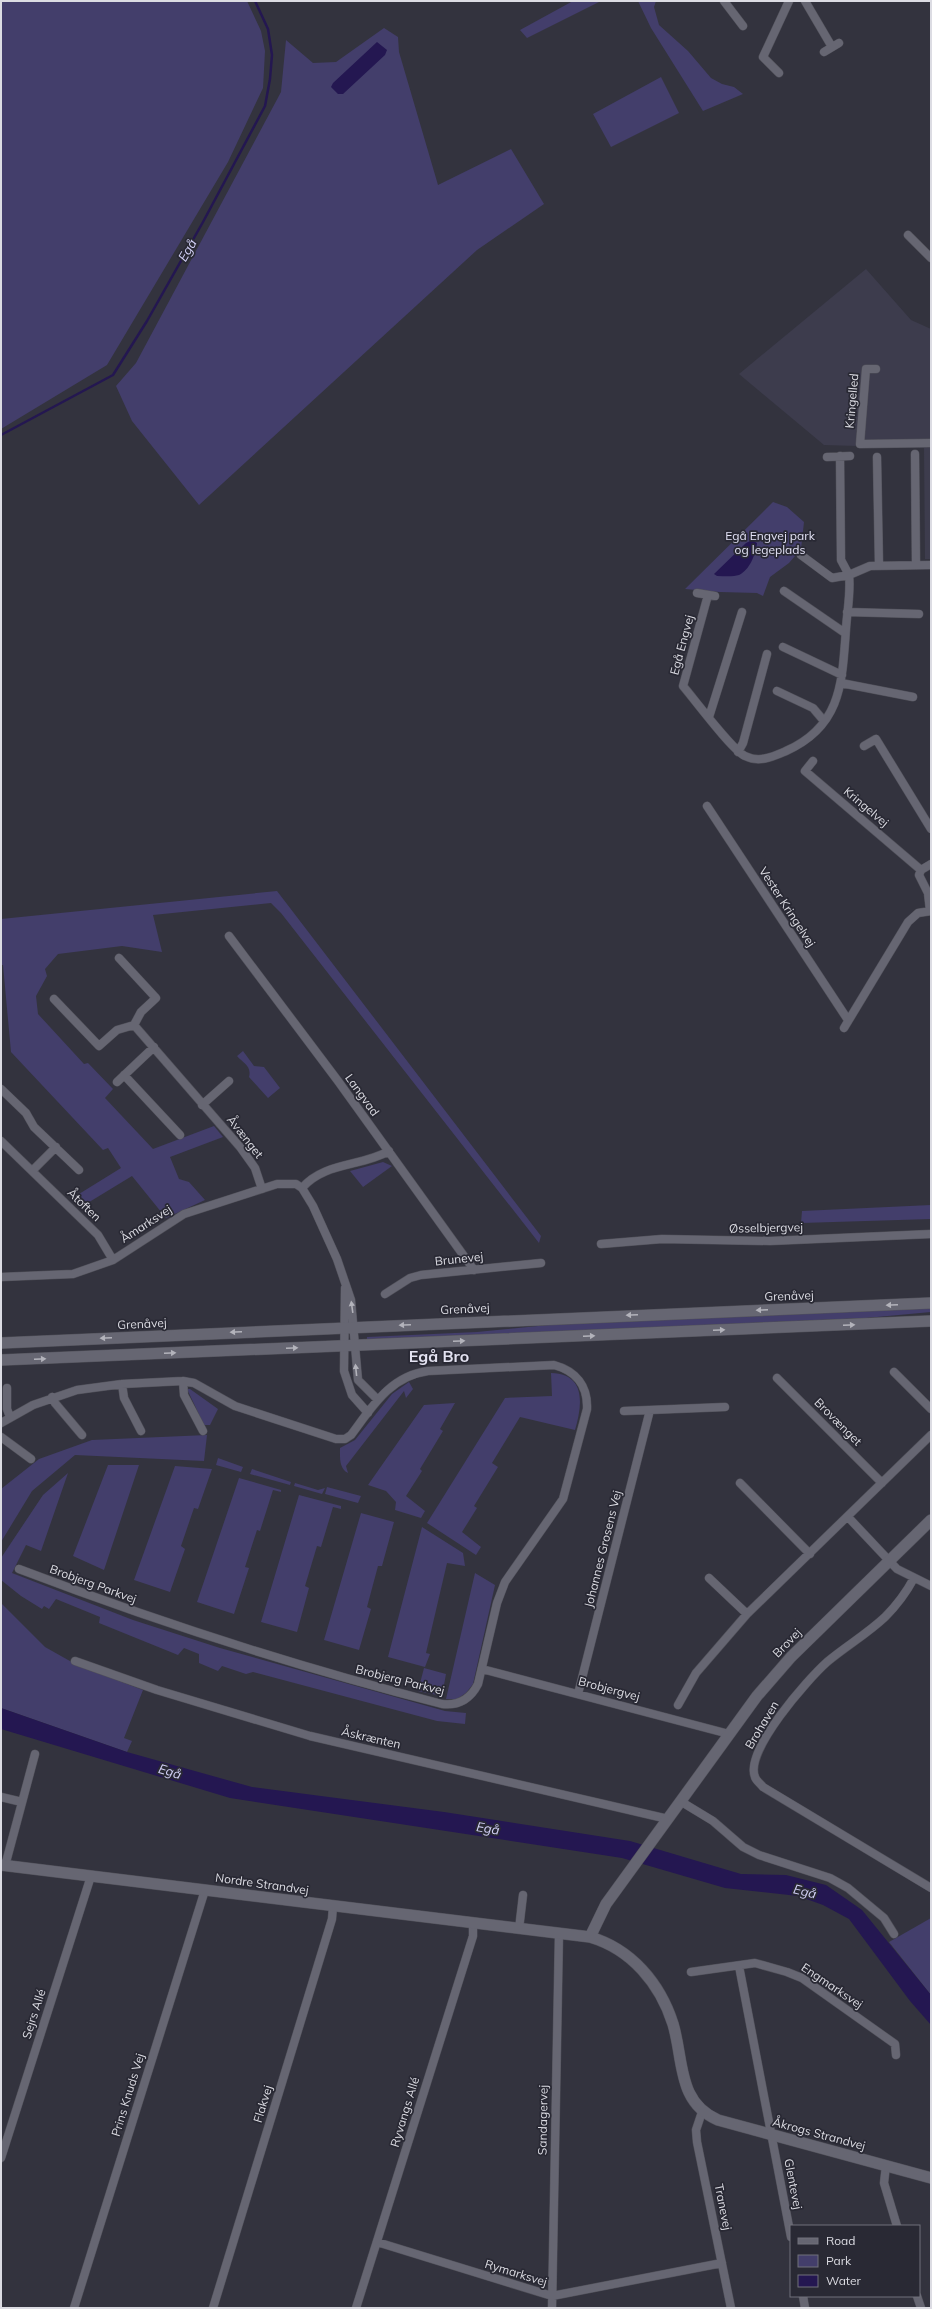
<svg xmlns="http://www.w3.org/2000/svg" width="932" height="2309" font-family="Mulish,sans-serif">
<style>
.built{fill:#3d3c4d}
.green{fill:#433e6b}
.water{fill:#241751}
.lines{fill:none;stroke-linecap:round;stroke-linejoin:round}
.stream{stroke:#241751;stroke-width:2.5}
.street-casing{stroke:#51515a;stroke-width:9}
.secondary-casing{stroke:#51515a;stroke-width:12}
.street{stroke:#666672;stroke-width:8}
.secondary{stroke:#666672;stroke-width:11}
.oneway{fill:#b3b3bb}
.labels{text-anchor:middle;stroke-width:3.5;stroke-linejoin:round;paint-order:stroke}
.street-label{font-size:12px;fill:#dcdce3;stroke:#292934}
.park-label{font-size:12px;fill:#e3e2f5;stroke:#292934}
.water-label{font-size:13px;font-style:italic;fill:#d4d2f8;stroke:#292934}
.district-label{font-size:16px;font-weight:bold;fill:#e3e2f1;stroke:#292934}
</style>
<rect width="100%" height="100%" fill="#33333e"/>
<path class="built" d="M866,269L911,320L931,329V559H925L924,448L824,445L739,374Z"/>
<path class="green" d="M1,1H247L261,31L265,51L263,88L228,162L107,365L1,429Z
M573,1H601L527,38L520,30Z
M638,1H656L654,7L659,25L688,51L711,78L722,84L734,87L743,94L703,111L651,28Z
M384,28L398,37L399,52L438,185L511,149L544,204L477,250L199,505L132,421L116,386L136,363L281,92L286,40L313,63L336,62Z
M661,77L679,113L611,147L593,114Z
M773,502L787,507L804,522L801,549L789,563L770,577L763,596L757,593L720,592L685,589Z
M277,891L541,1236L539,1243L281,913L271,903L153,915L162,952L122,946L58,954L45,969L47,976L36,996L38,1014L84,1064L88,1063L113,1089L105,1098L153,1149L214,1126L223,1137L170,1157L179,1179L189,1182L205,1200L166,1218L132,1176L86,1204L79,1194L121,1168L108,1148L103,1150L11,1052L3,965H1V919Z
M243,1051L254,1066L264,1067L280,1088L268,1098L249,1077C252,1066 243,1063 237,1056Z
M383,1162L392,1166L363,1187L350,1171Z
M931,1205V1219L801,1223L802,1211Z
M931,1308V1312L866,1318L367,1340V1337L477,1332L548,1325Z
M551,1373C587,1374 582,1406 575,1430L520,1417L492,1463L498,1467L474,1506L477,1508L462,1532L481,1547L476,1555L427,1523L505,1398L552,1396Z
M409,1382L413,1389L406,1398L404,1391L346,1466L348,1473C339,1468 340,1458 340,1448L355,1440L392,1394Z
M187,1389H190L218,1409L210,1425H204Z
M455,1403L440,1429L443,1431L420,1469L422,1471L406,1496L425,1511L421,1518L395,1510L396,1502L386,1491L368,1485L424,1405Z
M207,1435L204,1461L75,1455L32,1491L1,1542V1489L39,1459L92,1440Z
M218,1458L243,1467L241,1472L216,1465Z
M108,1465H139L104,1570L73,1556Z
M175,1466L212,1469L198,1509L194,1508L181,1546L185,1549L170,1592L134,1580Z
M252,1469L291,1482L290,1485L250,1474Z
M68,1473L41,1551L26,1545L12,1573L133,1620L220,1648L445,1711L466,1713L465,1724L437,1721L253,1672L246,1674L222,1666L218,1671L199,1663V1654L184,1648L178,1655L99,1623L100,1617L56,1599L49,1609L44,1606L42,1609L21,1596L1,1580V1558L43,1495Z
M239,1478L281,1490V1492L273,1490L260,1531L257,1530L245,1567L249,1568L234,1614L197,1602Z
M295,1483L318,1490L325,1488L322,1494L294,1486Z
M327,1487L361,1496L358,1503L325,1494Z
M299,1495L341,1506V1509L333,1507L321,1547L317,1546L305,1586L309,1588L297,1632L261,1622Z
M361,1513L394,1522L382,1566H378L367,1607L371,1609L359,1650L324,1640Z
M422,1527L463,1553L465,1566L447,1563L426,1653L430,1654L425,1667L388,1657Z
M475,1573L495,1585L473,1684L466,1693L457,1699H446Z
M1,1603L45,1647L77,1665L143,1690L124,1738L132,1741L127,1752L1,1708Z
M424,1668L446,1674L442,1696L418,1691Z
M931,1918V1995L889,1942Z"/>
<path class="water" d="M377,42L387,50L385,55L343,94H338L331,87L333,83Z
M752,540L757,543C756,553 750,570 739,575C733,577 724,576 717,576L714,574L746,543Z
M1,1708L127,1752L252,1787L444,1812L630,1841L741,1874L786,1875L826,1885L862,1910L931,1995V2025L910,2001L849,1919L823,1905L798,1896L725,1888L622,1858L230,1798L1,1729Z"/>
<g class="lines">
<path class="stream" d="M1,435L113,375L147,321L203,222L265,106L270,79L272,55L268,29L255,1"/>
<defs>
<path id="street" d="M724,1L743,26
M805,1L832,47
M824,52L839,43
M779,73L763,57L789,1
M908,235L931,258
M876,369H866L860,444L931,443
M915,454L916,565
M827,457L850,456
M877,457L879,566
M801,555L832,578L849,575L841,560L840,456
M784,591L845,633
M697,593L715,596
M708,595L683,686C695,700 732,750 745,756C759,763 772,757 786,751C842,726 842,682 846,629C847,611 851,593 849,575L870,566L931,565
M847,612L919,614
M783,647L842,675
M841,683L913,697
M777,691L813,708L824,721
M709,717L742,612
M864,746L876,739L931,829
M738,752L743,743L767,654
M813,761L805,771L921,870L931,864
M707,806L848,1020
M921,870L919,875L928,893L930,911
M229,936L338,1081L474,1270
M54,999L99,1046L117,1030L134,1025L141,1012L156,998L119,958
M134,1025L240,1147L255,1168L262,1189
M844,1028L908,922L918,913L931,911
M124,1075L180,1135
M117,1082L154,1047
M1,1089L26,1113L34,1127L79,1170
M202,1105L229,1081
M1,1141L98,1235L113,1260
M32,1171L56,1147
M302,1188C324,1162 361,1167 389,1151
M601,1244L662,1239L770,1241L931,1234
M1,1277L73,1274L113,1260L184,1214L277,1184H296L302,1188L313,1206L337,1259L351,1300L358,1380L378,1400
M345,1288L344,1371L352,1395L368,1413
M385,1294L410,1278L421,1275L541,1263
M894,1372L931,1409
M777,1378L882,1483
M183,1381L184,1395L203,1431
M122,1384L124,1398L141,1431
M7,1388V1409L10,1417
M52,1397L55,1403L82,1435
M624,1411L725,1407
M1,1423L33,1405L77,1390L122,1384L183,1381L194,1383L235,1406L336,1439H345L351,1435C372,1407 390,1376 428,1371L554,1365C576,1371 588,1386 587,1409L563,1499L505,1582L497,1603L478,1684C471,1698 459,1706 442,1704C298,1667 158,1622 19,1569
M1,1437L31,1459
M740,1483L810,1554
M848,1517L897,1569L931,1586
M709,1578L747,1614
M914,1578C906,1593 897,1605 885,1617C867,1634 846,1646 827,1662C808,1679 744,1751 755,1777C756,1781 761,1784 763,1787L931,1888
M75,1661L157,1690L310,1736L668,1819
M482,1669L729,1734
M578,1694L650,1410
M678,1705L696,1673L747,1614L931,1435
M1,1797L22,1802
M680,1801L713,1821L743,1847L759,1855L830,1878L848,1888L884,1918L894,1934
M5,1866L35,1754
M519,1929L523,1895
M739,1966L791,2237
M691,1972L755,1963L787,1972L802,1978L895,2044L896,2055
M702,2112L696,2130L697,2142L731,2308
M1,2158L91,1876
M886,2165L884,2183L897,2226
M377,2242L552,2296L722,2263
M803,2296L805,2308
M917,2296L921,2308
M74,2308L205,1890
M213,2308L332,1919L333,1906
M356,2308L473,1936V1923
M552,2308L559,1933"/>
<path id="secondary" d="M1,1343L931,1303
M1,1360L931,1321
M1,1865L590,1937C631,1949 660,1983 673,2024C684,2061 677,2102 718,2120L931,2178
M590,1937L606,1904L757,1696L791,1657L931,1520"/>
</defs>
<use href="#street" class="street-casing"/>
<use href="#secondary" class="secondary-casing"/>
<use href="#street" class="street"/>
<use href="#secondary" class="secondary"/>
</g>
<defs><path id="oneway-solid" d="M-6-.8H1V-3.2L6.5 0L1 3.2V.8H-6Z"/></defs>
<g class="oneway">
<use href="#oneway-solid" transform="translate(892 1305) rotate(178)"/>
<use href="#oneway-solid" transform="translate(352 1307) rotate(-98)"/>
<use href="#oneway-solid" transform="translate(762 1310) rotate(178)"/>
<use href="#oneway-solid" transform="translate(632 1315) rotate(178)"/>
<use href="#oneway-solid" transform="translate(405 1325) rotate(177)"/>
<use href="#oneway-solid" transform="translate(849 1325) rotate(-3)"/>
<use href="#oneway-solid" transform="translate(719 1330) rotate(-2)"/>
<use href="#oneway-solid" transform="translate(236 1332) rotate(177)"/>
<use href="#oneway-solid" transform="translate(589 1336) rotate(-2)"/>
<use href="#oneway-solid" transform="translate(106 1338) rotate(177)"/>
<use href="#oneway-solid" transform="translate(459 1341) rotate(-2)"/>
<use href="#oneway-solid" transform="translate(292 1348) rotate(-2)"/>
<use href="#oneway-solid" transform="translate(170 1353) rotate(-2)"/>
<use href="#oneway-solid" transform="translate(40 1359) rotate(-3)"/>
<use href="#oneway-solid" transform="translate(356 1370) rotate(-96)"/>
</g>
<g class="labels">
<g class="street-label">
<text transform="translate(852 401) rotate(-85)" y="4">Kringelled</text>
<text transform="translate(682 645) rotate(-75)" y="4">Egå Engvej</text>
<text transform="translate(866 807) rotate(40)" y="4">Kringelvej</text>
<text transform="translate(787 907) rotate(57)" y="4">Vester Kringelvej</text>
<text transform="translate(362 1095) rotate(54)" y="4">Langvad</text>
<text transform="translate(245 1137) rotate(52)" y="4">Åvænget</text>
<text transform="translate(84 1205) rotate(44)" y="4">Åtoften</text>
<text transform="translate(146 1224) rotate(-33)" y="4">Åmarksvej</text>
<text transform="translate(766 1228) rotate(-1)" y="4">Øsselbjergvej</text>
<text transform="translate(459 1259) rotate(-6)" y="4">Brunevej</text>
<text transform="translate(789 1296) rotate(-2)" y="4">Grenåvej</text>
<text transform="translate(465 1309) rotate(-3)" y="4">Grenåvej</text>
<text transform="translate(142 1324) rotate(-3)" y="4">Grenåvej</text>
<text transform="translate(838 1422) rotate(45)" y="4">Brovænget</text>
<text transform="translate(603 1549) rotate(-76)" y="4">Johannes Grosens Vej</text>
<text transform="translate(93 1584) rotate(20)" y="4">Brobjerg Parkvej</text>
<text transform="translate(787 1643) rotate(-46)" y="4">Brovej</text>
<text transform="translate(400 1680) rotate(14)" y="4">Brobjerg Parkvej</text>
<text transform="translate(609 1689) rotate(15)" y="4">Brobjergvej</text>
<text transform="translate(762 1725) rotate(-59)" y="4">Brohaven</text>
<text transform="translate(371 1738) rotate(13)" y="4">Åskrænten</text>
<text transform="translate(262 1884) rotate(8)" y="4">Nordre Strandvej</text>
<text transform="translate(832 1986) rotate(34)" y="4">Engmarksvej</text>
<text transform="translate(34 2014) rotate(-72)" y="4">Sejrs Allé</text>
<text transform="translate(128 2095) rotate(-73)" y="4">Prins Knuds Vej</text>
<text transform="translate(263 2104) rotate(-73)" y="4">Flakvej</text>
<text transform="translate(405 2112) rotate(-73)" y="4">Ryvangs Allé</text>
<text transform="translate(543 2120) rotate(-89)" y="4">Sandagervej</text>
<text transform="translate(819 2134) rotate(15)" y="4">Åkrogs Strandvej</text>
<text transform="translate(793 2184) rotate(79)" y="4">Glentevej</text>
<text transform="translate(723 2207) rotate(79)" y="4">Tranevej</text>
<text transform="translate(516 2273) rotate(17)" y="4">Rymarksvej</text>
</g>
<g class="park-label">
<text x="770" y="540">Egå Engvej park<tspan x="770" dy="14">og legeplads</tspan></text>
</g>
<g class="water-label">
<text transform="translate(187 250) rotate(-60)" y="5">Egå</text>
<text transform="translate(170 1771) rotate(17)" y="5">Egå</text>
<text transform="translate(488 1828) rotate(9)" y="5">Egå</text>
<text transform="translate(805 1891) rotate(14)" y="5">Egå</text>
</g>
<g class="district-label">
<text x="439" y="1362">Egå Bro</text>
</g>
</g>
<rect width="932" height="2309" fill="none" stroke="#dcdce3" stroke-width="4"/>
<rect x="790" y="2225" width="130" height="72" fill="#292934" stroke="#71717a"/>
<rect x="798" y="2238" width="20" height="6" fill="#666672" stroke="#71717a"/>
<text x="826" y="2245" font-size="12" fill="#dcdce3">Road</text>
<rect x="798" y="2255" width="20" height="12" fill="#433e6b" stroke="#71717a"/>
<text x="826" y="2265" font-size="12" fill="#dcdce3">Park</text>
<rect x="798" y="2275" width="20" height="12" fill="#241751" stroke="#71717a"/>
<text x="826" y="2285" font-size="12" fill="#dcdce3">Water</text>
</svg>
